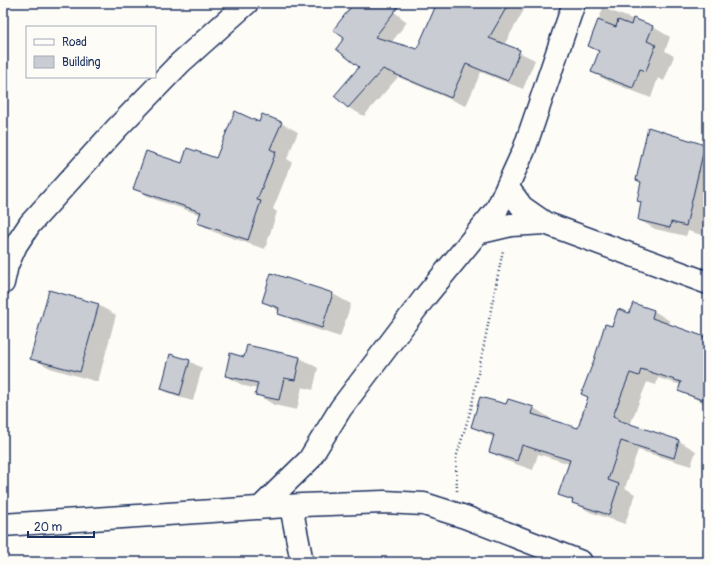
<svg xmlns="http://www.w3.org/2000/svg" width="711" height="565" font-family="Pangolin,sans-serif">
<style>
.shadow{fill:#0003}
.building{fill:#c9ccd3;stroke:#1b2f5e}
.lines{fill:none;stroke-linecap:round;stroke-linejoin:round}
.street-casing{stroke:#1b2f5e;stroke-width:25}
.path{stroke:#1b2f5e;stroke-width:2.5;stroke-dasharray:1 3;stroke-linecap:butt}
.street{stroke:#fdfcf7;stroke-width:22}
</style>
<rect width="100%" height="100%" fill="#fdfcf7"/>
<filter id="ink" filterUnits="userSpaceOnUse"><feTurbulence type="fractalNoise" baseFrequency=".025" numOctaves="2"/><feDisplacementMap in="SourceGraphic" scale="8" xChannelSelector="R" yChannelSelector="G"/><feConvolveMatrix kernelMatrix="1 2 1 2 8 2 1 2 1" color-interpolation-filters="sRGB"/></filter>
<g filter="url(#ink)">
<path class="shadow" d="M355,3H383L407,22L391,43L418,51L435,10L423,3H516L525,8L504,45L535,60L523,89L481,72L466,106L398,77L364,116L349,108L335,96L361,67L345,38Z
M603,8L653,27L670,37L665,51L674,56L664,81L658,78L651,98L610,82L592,72L599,52L589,46Z
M260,123H281L298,132L287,159L292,162L273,209L277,212L265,249L214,232L198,223L201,215L151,198L134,189L183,164L216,159Z
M704,146L708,149V211L702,235L688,231L686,236L655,229L639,220L642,203L638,200L642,183L637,180Z
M272,274L333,294L351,304L340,337L297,323L263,301Z
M633,304L654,311L670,321L669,325L708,339V405L679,391L681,385L658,378L656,385L647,382L630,425L679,441L696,451L691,466L638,450L625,488L635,494L625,524L590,512L560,494L570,464L538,454L533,470L507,461L490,452L494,438L472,427L506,406L508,400L534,408L550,418V420L579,429L589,398L582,394L613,327L630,315Z
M98,305L116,315L98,382L50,368L32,358Z
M245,358H300L318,368L313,390L302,387L297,410L274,405L256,394L258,389L244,386L226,376Z
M189,361L202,368L193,401L174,396L162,389Z"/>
<path class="building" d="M354,3H401L375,37L417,49L437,3H509L489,38L520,50L508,81L466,64L451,98L383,69L348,108L334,96L359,67L336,49L344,38L333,30Z
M633,18L653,26L647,41L656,45L646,71L640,69L633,88L591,72L599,51L588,46L598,20L616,27L618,20L631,25Z
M235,111L259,122L262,114L282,122L270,149L276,152L257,200L261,201L248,240L197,223L201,212L133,189L146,151L182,163L187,148L216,158Z
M648,127L705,145L686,226L671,222L670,228L638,220L641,202L637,201L641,182L636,180Z
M271,273L333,293L322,328L278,314L279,308L262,302Z
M49,290L99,304L80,372L30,359Z
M633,303L654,310L652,318L708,338V384L702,400L678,391L681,382L641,369L639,376L630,373L613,416L618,418V420L679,440L674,458L621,441L608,480L619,484L609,515L572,503L573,500L558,495L570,460L522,445L517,461L489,452L494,435L471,427L480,397L506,404L508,399L534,407L532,414L578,428L588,397L581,394L594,360L605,324L612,326L618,309L629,313Z
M247,345L300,357L295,380L284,378L279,400L255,395L258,383L225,376L230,353L244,357Z
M170,354L190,360L180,395L161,389Z"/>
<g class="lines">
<defs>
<path id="street" d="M508,188L522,207L545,223L708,283
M477,233L511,225L545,223
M3,283L7,265L16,245L30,224L117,128L180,63L247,3
M291,506L302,562
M260,508L309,460L341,408L425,297L497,209L524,150L574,3
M3,525L302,505L384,502L424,504L465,517L581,562"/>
</defs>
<use href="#street" class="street-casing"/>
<path class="path" d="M457,491L456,458L471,409L503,250"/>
<use href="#street" class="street"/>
</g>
</g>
<rect width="711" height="565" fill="none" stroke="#fdfcf7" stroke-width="16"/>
<rect x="8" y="8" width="695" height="549" fill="none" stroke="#1b2f5e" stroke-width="1.5" filter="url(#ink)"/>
<rect x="26" y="26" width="130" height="52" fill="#fdfcf7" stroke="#a3aaba"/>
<rect x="34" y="39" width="20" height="6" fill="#fdfcf7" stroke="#a3aaba"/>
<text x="62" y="46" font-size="12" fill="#1b2f5e">Road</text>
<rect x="34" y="56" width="20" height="12" fill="#c9ccd3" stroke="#a3aaba"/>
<text x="62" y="66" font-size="12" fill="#1b2f5e">Building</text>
<path d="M28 531v6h66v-6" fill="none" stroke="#1b2f5e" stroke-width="2"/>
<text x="34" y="531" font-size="12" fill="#1b2f5e" stroke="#fdfcf7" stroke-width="3" paint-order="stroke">20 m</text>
</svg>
